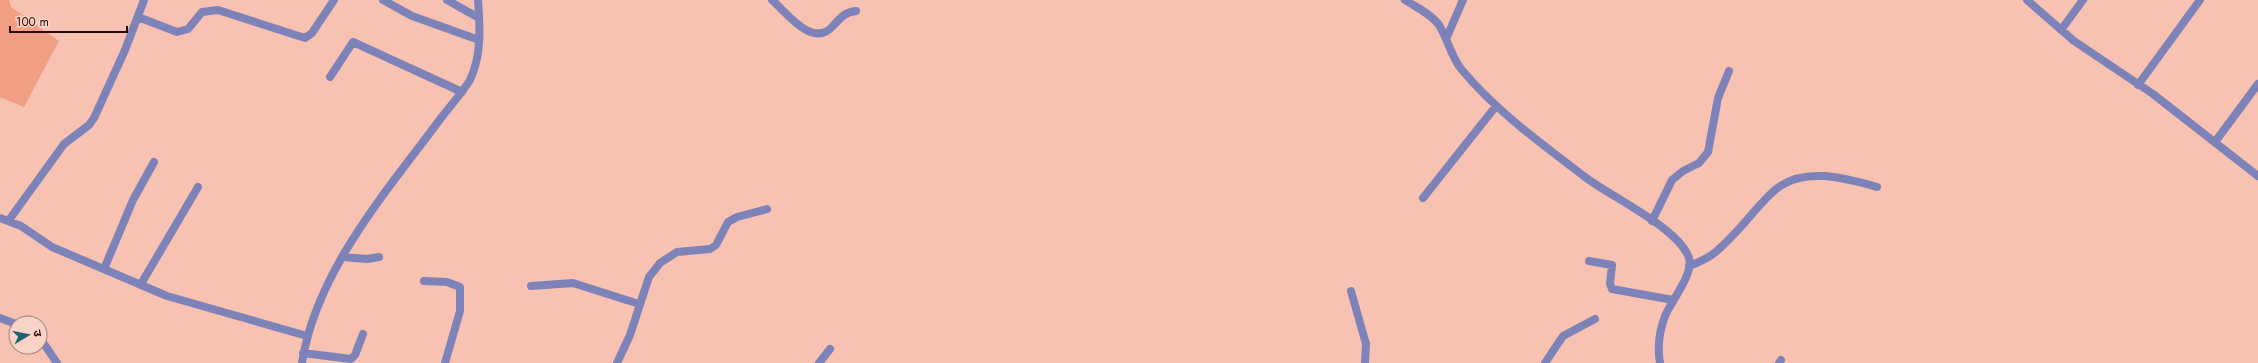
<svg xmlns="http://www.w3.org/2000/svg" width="2258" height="363" font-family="Jost,'Noto Sans Devanagari',sans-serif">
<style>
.green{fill:#f09f84}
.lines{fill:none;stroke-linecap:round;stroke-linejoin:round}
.street{stroke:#7d83b8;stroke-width:8}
</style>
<rect width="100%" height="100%" fill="#f7c2b1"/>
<path class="green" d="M0,0H9L11,7L59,41L24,107L0,97Z"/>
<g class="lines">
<path class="street" d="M383,0L412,16L479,40
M447,0L479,18
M772,0C787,13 813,49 833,26C840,18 845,12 856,11
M1405,0C1416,7 1431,14 1439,25C1448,39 1451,57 1462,70C1497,112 1542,144 1585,177C1611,197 1679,228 1689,258C1694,274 1671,301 1665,316C1659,332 1657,346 1660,363
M2027,0L2074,41L2153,94L2258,176
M138,17L177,32L188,29L202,12L218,10L305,38L312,33L334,0
M2061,30L2083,0
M1446,39L1463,0
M330,77L353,42L462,92
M2138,85L2200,0
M2215,142L2258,84
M1423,198L1496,106
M0,218L21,226L52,247L167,296L307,336
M9,220L64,144L89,125L94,118L125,50L144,0
M1652,221L1672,180L1683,171L1699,163L1708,152L1718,98L1729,71
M342,257L367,259L379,257
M1589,261L1612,265L1610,284L1612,289L1673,300
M1689,266C1712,258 1721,248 1737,231C1750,217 1761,202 1775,190C1803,166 1845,178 1877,187
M104,269L133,200L154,162
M424,281L447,282L460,287V311L445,363
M141,284L198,187
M531,286L573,283L639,304
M1351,291L1366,344L1365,363
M0,318L16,324
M40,338L57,363
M303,353L351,359L355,355L363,334
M302,363C316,271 387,191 441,118C451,105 462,93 470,80C482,54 480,27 478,0
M617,363L630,335L649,277L660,263L677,252L710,249L716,245L728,222L737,217L767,209
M819,363L830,349
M1545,363L1563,336L1595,319
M1779,363L1781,360"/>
</g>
<g transform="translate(28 335) rotate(80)"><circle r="19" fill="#f8d4c8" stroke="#a48379"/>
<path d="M0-3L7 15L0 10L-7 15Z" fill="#1e6274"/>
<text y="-6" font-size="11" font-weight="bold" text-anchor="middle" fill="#270902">उ</text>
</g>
<path d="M10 26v6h117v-6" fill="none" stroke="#270902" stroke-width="2"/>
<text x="16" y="26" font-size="12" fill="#270902" stroke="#f8d4c8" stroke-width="3" paint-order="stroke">100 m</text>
</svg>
